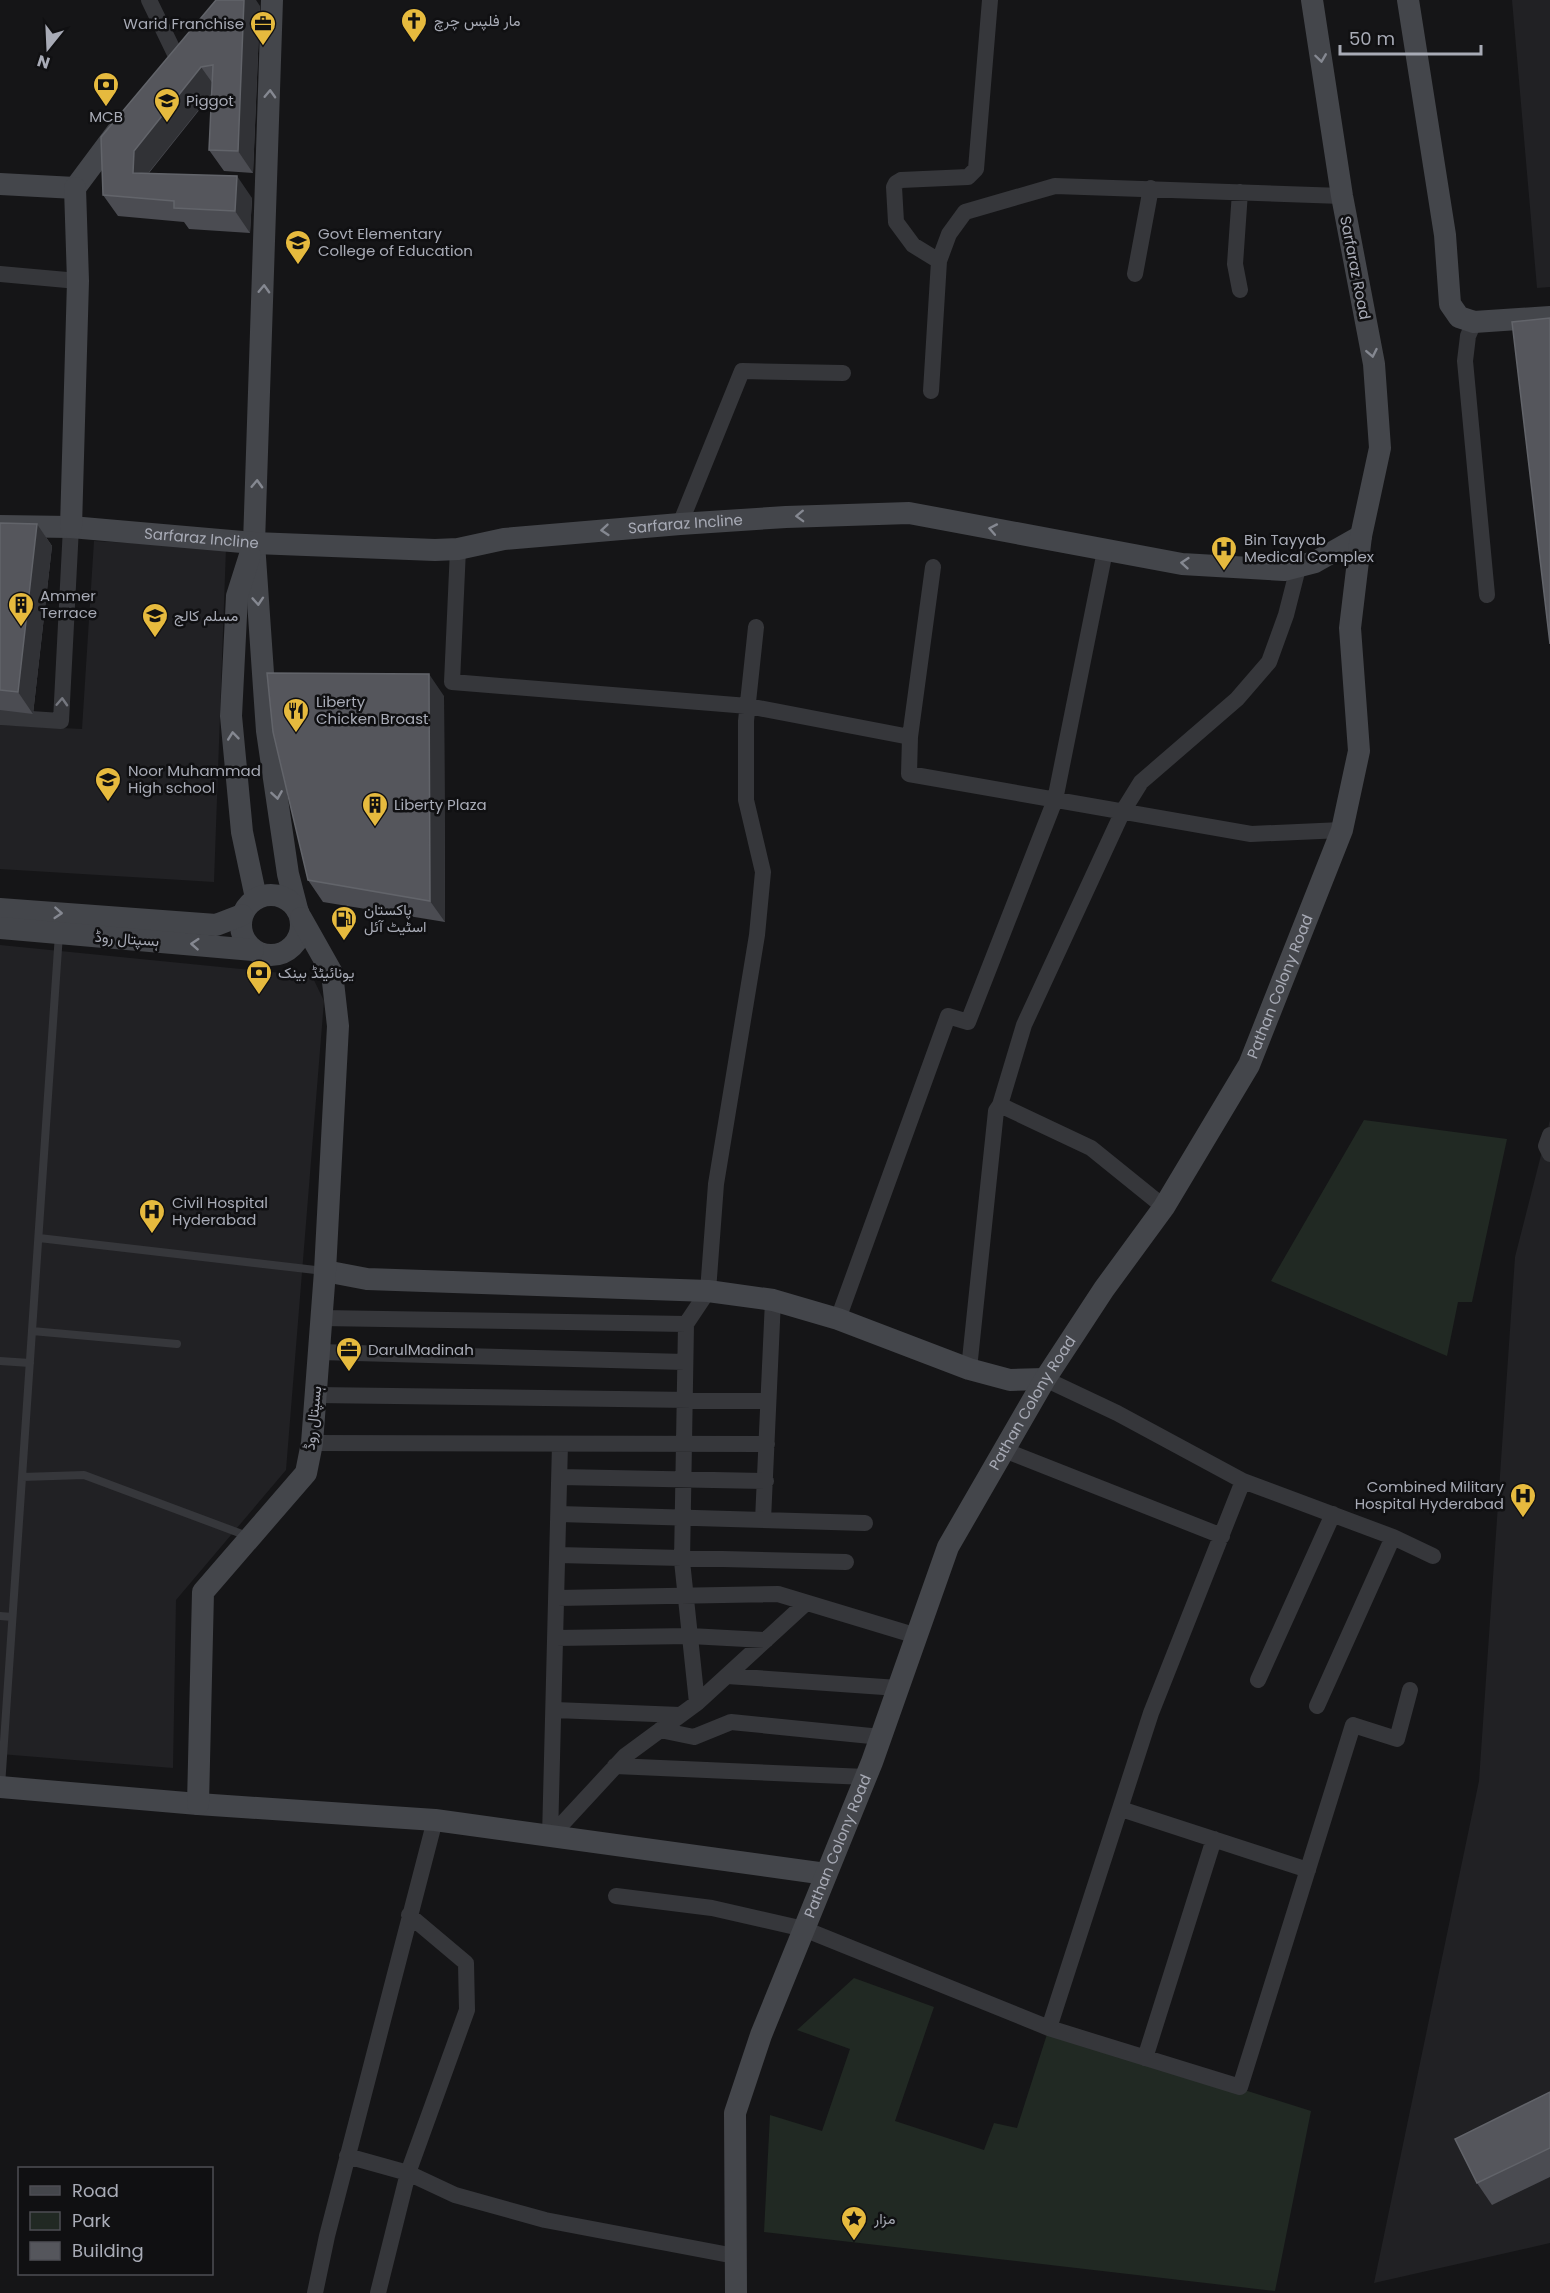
<svg xmlns="http://www.w3.org/2000/svg" width="1550" height="2293" font-family="Poppins,Vazirmatn,sans-serif">
<style>
.built{fill:#212124}
.green{fill:#212923}
.lines{fill:none;stroke-linecap:round;stroke-linejoin:round}
.lane{stroke:#36373b;stroke-width:8}
.street{stroke:#36373b;stroke-width:16}
.secondary{stroke:#44464b;stroke-width:22}
.wall{fill:#4b4c52}
.shaded-wall{fill:#313236}
.building{fill:#55565c;stroke:#62646a;stroke-width:1.5}
.oneway{stroke:#858891}
.oneway2{stroke:#75777f}
.labels{text-anchor:middle;stroke-width:5;stroke-linejoin:round;paint-order:stroke}
.poi-label{font-size:15px;fill:#a8abb6;stroke:#101012;text-anchor:start}
.street-label{font-size:15px;fill:#a8abb6;stroke:#101012}
</style>
<rect width="100%" height="100%" fill="#151517"/>
<path class="built" d="M1512,0H1550V287L1537,288Z
M94,541L226,548L214,882L0,869V725L82,729Z
M0,945L312,976L324,1001L286,1470L176,1600L173,1768L0,1754Z
M1550,1120V2243L1374,2283L1479,1781L1515,1257Z"/>
<path class="green" d="M1364,1120L1507,1139L1472,1302H1458L1447,1356L1271,1281Z
M854,1978L934,2007L895,2121L984,2150L994,2123L1017,2128L1049,2028L1311,2111L1275,2291L764,2232L770,2115L822,2131L850,2049L797,2030Z"/>
<g class="lines">
<path class="lane" d="M39,1238L324,1271
M32,1331L177,1344
M0,1361L30,1363
M22,1477L84,1475L250,1537
M0,1616L12,1617
M1,1786L59,934"/>
<path class="street" d="M149,0L175,54
M1240,192L1235,264L1240,290
M939,261L913,245L896,222L894,187L896,183L901,180L968,177L976,169L990,0
M0,274L78,281
M1135,274L1151,188
M1474,322L1468,336L1465,361L1487,595
M931,391L939,261L949,234L965,212L1055,186L1342,196
M680,524L742,371L843,373
M458,549L452,682L748,706L910,737L933,567
M0,717L61,721L71,527
M910,737L909,774L1251,834L1342,830
M1000,1105L1091,1148L1164,1207
M1550,1135L1546,1146L1550,1154
M321,1318L686,1324
M838,1319L948,1016L968,1022L1055,800L1105,551
M319,1352L685,1362
M969,1369L996,1111L1000,1105L1024,1025L1123,811L1141,782L1237,699L1269,662L1286,615L1298,568
M1045,1379L1117,1413L1243,1481L1393,1537L1433,1556
M316,1395L768,1401
M312,1443L767,1444
M1004,1450L1222,1536
M560,1477L766,1481
M559,1514L865,1523
M763,1520L773,1300
M558,1555L846,1562
M557,1598L778,1594L917,1636
M556,1638L690,1636L766,1640
M727,1676L898,1688
M1258,1680L1333,1514
M697,1703L682,1561L686,1324L708,1291L716,1184L757,935L763,872L746,800V721L756,627
M1317,1706L1393,1537
M555,1710L680,1715
M660,1730L694,1737L731,1722L881,1737
M615,1766L866,1777
M1121,1809L1308,1870
M550,1837L560,1444
M550,1837L625,1756L697,1703L806,1603
M616,1896L712,1908L804,1929L1049,2028L1240,2087L1353,1725L1397,1739L1410,1690
M1049,2028L1151,1713L1243,1481
M1145,2058L1214,1839
M347,2156L408,2173L455,2195L545,2220L735,2256
M315,2293L327,2236L435,1820
M378,2293L408,2173L467,2010L466,1963L409,1915"/>
<g class="secondary">
<path d="M272,0L254,543L267,731L288,874L297,909"/>
<path d="M1408,0L1445,235L1450,304L1459,317L1474,322L1550,317"/>
<path d="M0,184L75,188"/>
<path d="M75,188L119,129"/>
<path id="s1" d="M0,526L71,527L254,543L435,550L458,549L504,539L680,524L786,517L909,513L1182,564L1284,570L1315,562L1361,536"/>
<path d="M71,527L78,281L75,188"/>
<path d="M250,555L237,596L231,716L242,832L256,898"/>
<circle cx="271" cy="925" r="30"/>
<path d="M0,909L216,925L242,915"/>
<path d="M0,928L253,950"/>
<path d="M325,1271L367,1279L708,1291L773,1300L838,1319L969,1369L1010,1380L1045,1379"/>
<path d="M0,1787L198,1804L435,1820L826,1874"/>
<path d="M198,1804L203,1592L306,1473L312,1443L325,1271L338,1026L332,973L301,918"/>
<path id="s2" d="M736,2293L735,2113L761,2035L872,1762L948,1547L1045,1379L1104,1289L1164,1207L1249,1065L1342,830L1359,751L1350,628L1361,536L1380,448L1374,364L1342,196L1312,0"/>
</g>
</g>
<path class="wall" d="M260,6L253,173L224,171L209,150L212,94L149,173L252,198L250,233L189,229L184,222L118,216L103,195L101,137Z
M0,523L37,524L52,546L33,714L0,710Z
M444,696L445,922L323,902L308,880Z
M1550,2092V2177L1492,2205L1477,2183Z"/>
<path class="shaded-wall" d="M244,0H256L260,6L253,173L238,151Z
M201,67L216,88L149,172L148,194L133,173L134,151Z
M237,176L252,198L250,233L235,211Z
M37,524L52,546L33,714L18,692Z
M429,674L444,696L445,922L430,901Z"/>
<path class="building" d="M216,0H244L238,151L209,150L213,65L201,67L134,151L133,173L237,176L235,211L174,208V201L103,195L101,137Z
M1550,318V644L1512,322Z
M0,523L37,524L18,692L0,690Z
M267,673L429,674L430,901L308,880L273,732Z
M1550,2092V2148L1477,2183L1455,2139Z"/>
<defs><path id="oneway-chevron" d="M-2-3.5L2.5 0L-2 3.5" fill="none" stroke-width="1.6" stroke-linecap="round" stroke-linejoin="round" transform="scale(1.5)"/></defs>
<g class="oneway">
<use href="#oneway-chevron" transform="translate(1321 58) rotate(82)"/>
<use href="#oneway-chevron" transform="translate(270 94) rotate(-88)"/>
<use href="#oneway-chevron" transform="translate(264 289) rotate(-88)"/>
<use href="#oneway-chevron" transform="translate(1372 353) rotate(79)"/>
<use href="#oneway-chevron" transform="translate(257 484) rotate(-88)"/>
<use href="#oneway-chevron" transform="translate(800 516) rotate(178)"/>
<use href="#oneway-chevron" transform="translate(993 529) rotate(-169)"/>
<use href="#oneway-chevron" transform="translate(605 530) rotate(175)"/>
<use href="#oneway-chevron" transform="translate(1185 563) rotate(-175)"/>
<use href="#oneway-chevron" transform="translate(258 601) rotate(86)"/>
<use href="#oneway-chevron" transform="translate(233 736) rotate(-96)"/>
<use href="#oneway-chevron" transform="translate(277 795) rotate(81)"/>
<use href="#oneway-chevron" transform="translate(58 913) rotate(4)"/>
<use href="#oneway-chevron" transform="translate(195 944) rotate(-176)"/>
</g>
<use class="oneway2" href="#oneway-chevron" transform="translate(62 702) rotate(-87)"/>
<defs>
<symbol id="church-pin" viewBox="-11 -11 22 30"><path d="M0 17L-7.5 6A9.5 9.5 0 1 1 7.5 6Z" fill="#e6ba3e" stroke="#101012"/><path d="M-1.2-6h2.4v3.5h3.3v2.4h-3.3V6h-2.4V-.1h-3.3v-2.4h3.3Z" fill="#111"/></symbol>
<symbol id="office-pin" viewBox="-11 -11 22 30"><path d="M0 17L-7.5 6A9.5 9.5 0 1 1 7.5 6Z" fill="#e6ba3e" stroke="#101012"/><path d="M-6-3h4V-5.5h4V-3h4V5H-6ZM-1-4.5V-3h2v-1.5ZM-6 0V1H6V0Z" fill="#111"/></symbol>
<symbol id="bank-pin" viewBox="-11 -11 22 30"><path d="M0 17L-7.5 6A9.5 9.5 0 1 1 7.5 6Z" fill="#e6ba3e" stroke="#101012"/><path d="M-6-4H6V4H-6ZM0-2.3a2.3 2.3 0 1 0 0 4.6a2.3 2.3 0 1 0 0-4.6Z" fill="#111"/></symbol>
<symbol id="school-pin" viewBox="-11 -11 22 30"><path d="M0 17L-7.5 6A9.5 9.5 0 1 1 7.5 6Z" fill="#e6ba3e" stroke="#101012"/><path d="M0-5L7-2L0 1L-7-2ZM-4 1L0 2.5L4 1V4Q0 6-4 4Z" fill="#111"/></symbol>
<symbol id="university-pin" viewBox="-11 -11 22 30"><path d="M0 17L-7.5 6A9.5 9.5 0 1 1 7.5 6Z" fill="#e6ba3e" stroke="#101012"/><path d="M0-5L7-2L0 1L-7-2ZM-4 1L0 2.5L4 1V4Q0 6-4 4Z" fill="#111"/></symbol>
<symbol id="hospital-pin" viewBox="-11 -11 22 30"><path d="M0 17L-7.5 6A9.5 9.5 0 1 1 7.5 6Z" fill="#e6ba3e" stroke="#101012"/><path d="M-5-5h3v3.5h4V-5h3V5h-3V1.5h-4V5h-3Z" fill="#111"/></symbol>
<symbol id="building-pin" viewBox="-11 -11 22 30"><path d="M0 17L-7.5 6A9.5 9.5 0 1 1 7.5 6Z" fill="#e6ba3e" stroke="#101012"/><path d="M-4-6H4V6H1V3H-1V6H-4ZM-2.5-4.3h1.7v1.8h-1.7ZM.8-4.3h1.7v1.8H.8ZM-2.5-1h1.7V.8h-1.7ZM.8-1h1.7V.8H.8Z" fill="#111"/></symbol>
<symbol id="restaurant-pin" viewBox="-11 -11 22 30"><path d="M0 17L-7.5 6A9.5 9.5 0 1 1 7.5 6Z" fill="#e6ba3e" stroke="#101012"/><path d="M-5-6h1v4h1v-4h1v4h1v-4h1v5L-1.5 .5V6h-2V.5L-5-1ZM5-6V6H3V1.5H1.5Q1.5-4 5-6Z" fill="#111"/></symbol>
<symbol id="fuel-pin" viewBox="-11 -11 22 30"><path d="M0 17L-7.5 6A9.5 9.5 0 1 1 7.5 6Z" fill="#e6ba3e" stroke="#101012"/><path d="M-5.5-6h7V0h2V4h1.3V-2.5L3-4.5l.8-.8L6-3V5H2.5V1h-1V6h-7ZM-4.2-4.7v3.2H.2V-4.7Z" fill="#111"/></symbol>
<symbol id="sight-pin" viewBox="-11 -11 22 30"><path d="M0 17L-7.5 6A9.5 9.5 0 1 1 7.5 6Z" fill="#e6ba3e" stroke="#101012"/><path d="M0-6L1.8-2.2L6-1.7L2.9 1.2L3.7 5.4L0 3.3L-3.7 5.4L-2.9 1.2L-6-1.7L-1.8-2.2Z" fill="#111"/></symbol>
</defs>
<g fill-rule="evenodd">
<use href="#church-pin" x="399" y="6" width="30" height="40"/>
<use href="#office-pin" x="248" y="9" width="30" height="40"/>
<use href="#bank-pin" x="91" y="70" width="30" height="40"/>
<use href="#school-pin" x="152" y="86" width="30" height="40"/>
<use href="#university-pin" x="283" y="228" width="30" height="40"/>
<use href="#hospital-pin" x="1209" y="534" width="30" height="40"/>
<use href="#building-pin" x="6" y="590" width="30" height="40"/>
<use href="#university-pin" x="140" y="601" width="30" height="40"/>
<use href="#restaurant-pin" x="281" y="696" width="30" height="40"/>
<use href="#school-pin" x="93" y="765" width="30" height="40"/>
<use href="#building-pin" x="360" y="790" width="30" height="40"/>
<use href="#fuel-pin" x="329" y="904" width="30" height="40"/>
<use href="#bank-pin" x="244" y="958" width="30" height="40"/>
<use href="#hospital-pin" x="137" y="1197" width="30" height="40"/>
<use href="#office-pin" x="334" y="1335" width="30" height="40"/>
<use href="#hospital-pin" x="1508" y="1481" width="30" height="40"/>
<use href="#sight-pin" x="839" y="2204" width="30" height="40"/>
</g>
<g class="labels">
<g class="poi-label">
<text x="434" y="26">مار فلپس چرچ</text>
<text x="244" y="29" text-anchor="end">Warid Franchise</text>
<text x="186" y="106">Piggot</text>
<text x="106" y="122" text-anchor="middle">MCB</text>
<text x="318" y="239">Govt Elementary<tspan x="318" dy="17">College of Education</tspan></text>
<text x="1244" y="545">Bin Tayyab<tspan x="1244" dy="17">Medical Complex</tspan></text>
<text x="40" y="601">Ammer<tspan x="40" dy="17">Terrace</tspan></text>
<text x="174" y="621">مسلم کالج</text>
<text x="316" y="707">Liberty<tspan x="316" dy="17">Chicken Broast</tspan></text>
<text x="128" y="776">Noor Muhammad<tspan x="128" dy="17">High school</tspan></text>
<text x="394" y="810">Liberty Plaza</text>
<text x="364" y="915">پاکستان<tspan x="364" dy="17">اسٹیٹ آئل</tspan></text>
<text x="278" y="978">یونائیٹڈ بینک</text>
<text x="172" y="1208">Civil Hospital<tspan x="172" dy="17">Hyderabad</tspan></text>
<text x="368" y="1355">DarulMadinah</text>
<text x="1504" y="1492" text-anchor="end">Combined Military<tspan x="1504" dy="17">Hospital Hyderabad</tspan></text>
<text x="874" y="2224">مزار</text>
</g>
<g class="street-label">
<text transform="translate(1355 268) rotate(79)" y="5">Sarfaraz Road</text>
<text dy="5" stroke="none"><textPath href="#s1" startOffset="688">Sarfaraz Incline</textPath></text>
<text dy="5" stroke="none"><textPath href="#s1" startOffset="202">Sarfaraz Incline</textPath></text>
<text transform="translate(127 939) rotate(4)" y="5">ہسپتال روڈ</text>
<text dy="5" stroke="none"><textPath href="#s2" startOffset="1438">Pathan Colony Road</textPath></text>
<text dy="5" stroke="none"><textPath href="#s2" startOffset="952">Pathan Colony Road</textPath></text>
<text transform="translate(313 1418) rotate(-84)" y="5">ہسپتال روڈ</text>
<text dy="5" stroke="none"><textPath href="#s2" startOffset="466">Pathan Colony Road</textPath></text>
</g>
</g>
<rect x="18" y="2167" width="195" height="108" fill="#101012" stroke="#4d4e54" stroke-width="1.5"/>
<rect x="30" y="2186" width="30" height="9" fill="#44464b" stroke="#4d4e54" stroke-width="1.5"/>
<text x="72" y="2197" font-size="18" fill="#a8abb6">Road</text>
<rect x="30" y="2212" width="30" height="18" fill="#212923" stroke="#4d4e54" stroke-width="1.5"/>
<text x="72" y="2227" font-size="18" fill="#a8abb6">Park</text>
<rect x="30" y="2242" width="30" height="18" fill="#55565c" stroke="#4d4e54" stroke-width="1.5"/>
<text x="72" y="2257" font-size="18" fill="#a8abb6">Building</text>
<g transform="translate(48 48) rotate(198)" stroke="#101012" stroke-width="4.5" paint-order="stroke">
<path d="M0-4.5L10 22L0 15L-10 22Z" fill="#a8abb6"/>
<text y="-9" font-size="16" font-weight="bold" text-anchor="middle" fill="#a8abb6">N</text>
</g>
<path d="M1340 45v9h141v-9" fill="none" stroke="#a8abb6" stroke-width="3"/>
<text x="1349" y="45" font-size="18" fill="#a8abb6" stroke="#101012" stroke-width="4.5" paint-order="stroke">50 m</text>
</svg>
